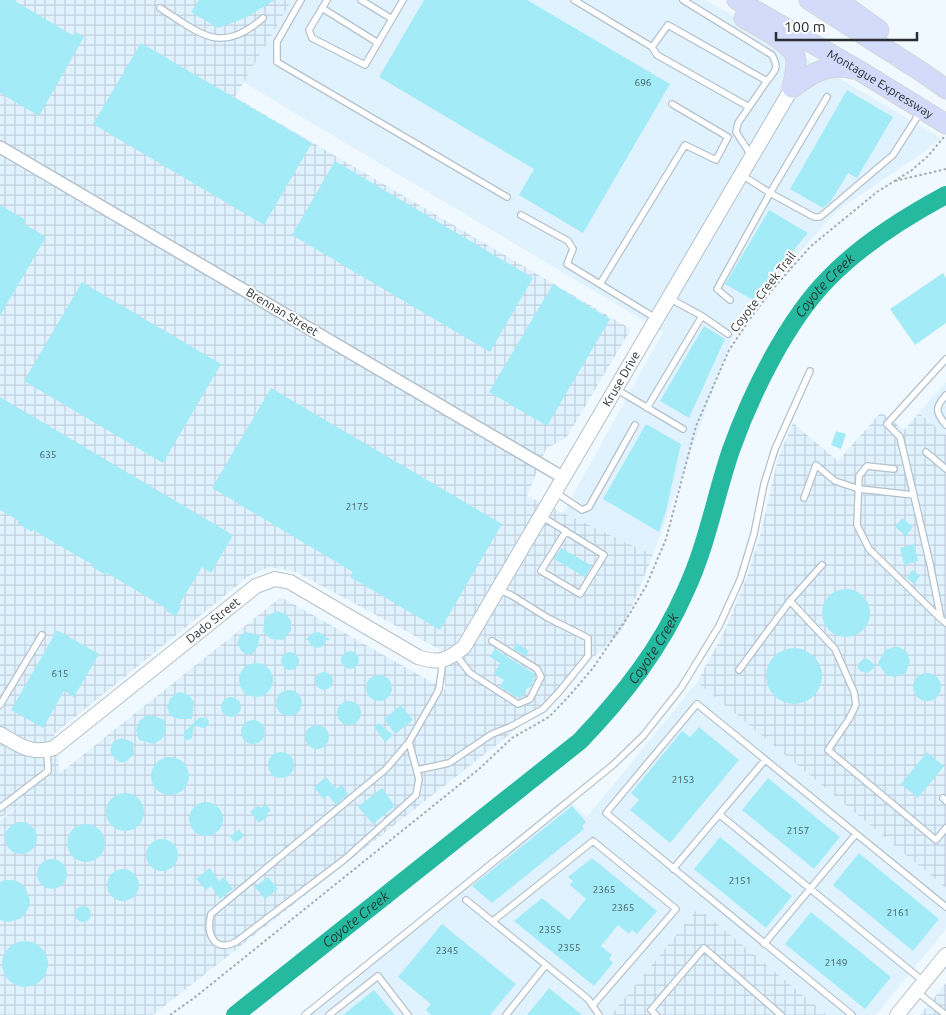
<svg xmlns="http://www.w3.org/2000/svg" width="946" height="1015" font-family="Ubuntu,sans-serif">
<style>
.built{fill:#e1f2ff}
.industrial{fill:url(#industrial-grid);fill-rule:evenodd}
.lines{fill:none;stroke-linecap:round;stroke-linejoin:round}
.river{stroke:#25b9a0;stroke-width:18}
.building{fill:#a3ecf7}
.service-casing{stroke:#b4c1cb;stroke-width:8}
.minor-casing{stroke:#b4c1cb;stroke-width:14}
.tertiary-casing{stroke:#b4c1cb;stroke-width:16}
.trunk-casing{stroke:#d4d5d6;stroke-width:21}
.path{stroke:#a5acb2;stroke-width:2;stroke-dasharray:2.5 2.5;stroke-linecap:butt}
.service{stroke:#fff;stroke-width:5.5}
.minor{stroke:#fff;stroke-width:11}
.tertiary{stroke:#fff;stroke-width:14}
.trunk{stroke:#d2dcfa;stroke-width:19}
.labels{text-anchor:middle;stroke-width:4;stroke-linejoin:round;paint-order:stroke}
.number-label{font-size:10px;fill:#475d62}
.street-label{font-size:12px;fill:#282d31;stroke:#fff}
.water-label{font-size:14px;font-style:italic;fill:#213833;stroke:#fff}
</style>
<defs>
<pattern id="industrial-grid" width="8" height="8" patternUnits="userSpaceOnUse" patternTransform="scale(1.25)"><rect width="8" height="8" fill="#e1f2ff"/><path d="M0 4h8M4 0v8" fill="none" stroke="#c1d0db"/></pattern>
</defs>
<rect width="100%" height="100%" fill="#f0f9ff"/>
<path class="built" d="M292,0H706L941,138L927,150L837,211L738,322L653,555L563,513L663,332L243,82Z
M946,382V435L919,412Z
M697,682L946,888V929L876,1015H827L698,908L611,1015H312L572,803L587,817Z"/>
<path class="industrial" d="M0,0H292L235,97L631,329L567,437L546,449L527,496L653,555L622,631L509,735L153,1015H0V821L25,800L0,819ZM270,567L296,572L439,649L446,690L281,597L60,773L54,734L249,576Z
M881,412L904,430L919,413L946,435V888L697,682L724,632L745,582L760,536L778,458L793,423L838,461Z
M698,908L827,1015H611Z
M946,983V1015H920Z"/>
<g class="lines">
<path class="river" id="s1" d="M235,1015L580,741C623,696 661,648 686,590C707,545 715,497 731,450C751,394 787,320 829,278C860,246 907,216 946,195"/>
</g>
<path class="building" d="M0,0H13L74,36L76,32L84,37L39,116L0,93Z
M199,0H275L245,18L218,28L191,12Z
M424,0H527L670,84L583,233L519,195L534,169L379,77Z
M141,43L312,143L264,225L93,124Z
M847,90L893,117L857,178L848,173L831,201L823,208L790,189Z
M335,161L533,278L490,352L292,235Z
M0,205L26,220L24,224L46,237L0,316Z
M769,210L808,233L766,283L764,282L753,300L725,284Z
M943,273L946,278V323L915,345L890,309Z
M82,282L221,364L163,463L24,381Z
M553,284L610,319L547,426L489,392Z
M704,326L725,339L689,418L660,401Z
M271,388L502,524L440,630L350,577L353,572L212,488Z
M0,397L233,535L211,573L202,567L179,605L181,607L176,616L166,611L167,609L107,573L106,575L92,567L93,565L33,530L32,532L17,523L19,521L0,510Z
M646,424L681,444L666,511L659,532L603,499Z
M836,431L846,434L841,449L831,445Z
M902,518L913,527L906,536L895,527Z
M914,544L918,561L904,565L900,548Z
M561,548L592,566L585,577L554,559Z
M912,570L920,576L914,584L907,578Z
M822 613a24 24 0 1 1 48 0a24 24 0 1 1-48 0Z
M277,611L286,614L291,621V631L283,640L271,639L263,632L265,618L268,615Z
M57,630L99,654L74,697L64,691L43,728L11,710Z
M246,632L260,635L258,646L251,656L242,652L237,643L240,636Z
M319,632L330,640H326L322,647L315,648L311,645L308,641L310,640H305L313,633Z
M516,643L529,651L526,656L513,649Z
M894,647H899L907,652L910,661L906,673L895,677L886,675L878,663L885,650Z
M766 676a28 28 0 1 1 56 0a28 28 0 1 1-56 0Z
M495,649L535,674L533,679L534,680L530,688L528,687L522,697L519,698L500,687L504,680L494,674L500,663L490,657Z
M341 660a9 9 0 1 1 18 0a9 9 0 1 1-18 0Z
M281 661a9 9 0 1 1 18 0a9 9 0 1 1-18 0Z
M864,658L868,659L876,666L868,673L860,671L858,668V664Z
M239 680a17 17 0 1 1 34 0a17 17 0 1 1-34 0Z
M315 681a9 9 0 1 1 18 0a9 9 0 1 1-18 0Z
M913 687a14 14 0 1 1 28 0a14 14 0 1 1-28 0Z
M366 688a13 13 0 1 1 26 0a13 13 0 1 1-26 0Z
M276 703a13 13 0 1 1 26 0a13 13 0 1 1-26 0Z
M181,692L189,695L194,702L192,719H179L170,716L167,707L170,699L176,693Z
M221 707a10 10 0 1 1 20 0a10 10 0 1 1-20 0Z
M337 713a12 12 0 1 1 24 0a12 12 0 1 1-24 0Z
M401,705L413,720L395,734L384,719Z
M151,715L165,720L166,730L162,739L153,744L139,740L136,730L139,721L146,716Z
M206,717L209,721L208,726L203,728L194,725L192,738L188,740L184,739V732L199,718Z
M241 732a12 12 0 1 1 24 0a12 12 0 1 1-24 0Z
M379,723L393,735L385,742L374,727Z
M305 737a12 12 0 1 1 24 0a12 12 0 1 1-24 0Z
M699,727L739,760L670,843L630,810L639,800L631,793L682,731L690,737Z
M121,738L133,742L134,754L126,762H119L111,754L110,750L113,742Z
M268 765a13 13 0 1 1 26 0a13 13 0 1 1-26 0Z
M927,752L944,766L918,798L901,784Z
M151 776a19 19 0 1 1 38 0a19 19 0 1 1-38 0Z
M326,777L336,789L342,785L348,794L336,805L328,795L323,799L314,787Z
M768,778L840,837L814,869L742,810Z
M382,788L395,806L373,824L358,807Z
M106 812a19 19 0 1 1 38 0a19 19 0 1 1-38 0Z
M189 819a17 17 0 1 1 34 0a17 17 0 1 1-34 0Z
M266,804L271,811L266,814L268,816L259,823L250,812L259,805L261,808Z
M572,806L586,822L582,826L584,829L492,903L472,886Z
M5 838a16 16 0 1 1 32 0a16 16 0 1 1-32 0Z
M67 843a19 19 0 1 1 38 0a19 19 0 1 1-38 0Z
M239,829L244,836L235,843L230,837Z
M720,837L792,896L766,928L694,869Z
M146 855a16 16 0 1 1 32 0a16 16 0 1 1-32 0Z
M859,853L939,919L913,951L833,885Z
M592,858L657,911L637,934L632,930L629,934L618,925L601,946L612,955L609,959L613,963L594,986L514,921L542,898L569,920L586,899L570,885L573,881L568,877Z
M37 874a15 15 0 1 1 30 0a15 15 0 1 1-30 0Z
M210,868L219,881L224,877L233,889L220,899L211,886L206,890L196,879Z
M107 885a16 16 0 1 1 32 0a16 16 0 1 1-32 0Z
M268,877L278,889L265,899L255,887Z
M5,880H12L19,882L25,887L30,900L29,907L22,918L9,922L0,920V882Z
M75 914a8 8 0 1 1 16 0a8 8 0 1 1-16 0Z
M811,912L891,977L865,1009L785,944Z
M442,924L516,984L490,1015H431L426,1010L431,1004L398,977Z
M2 964a23 23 0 1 1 46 0a23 23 0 1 1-46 0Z
M549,988L582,1015H527Z
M374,990L395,1015H343Z"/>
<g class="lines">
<defs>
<path id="service" d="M301,0L277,42V62L507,197
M327,0L309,30L312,38L365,65L403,0
M361,0L392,19
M574,0L652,47L668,25L767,81L738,123L736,132L751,155
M683,0L772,55C779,68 776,70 767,81
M160,8C200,33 220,56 263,18
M322,8L378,43
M652,47L657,55L749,107
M742,175L770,193L827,97
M521,215L568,241L573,249L567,264L657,319
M600,284L685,145L716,160L728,137L672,104
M669,298L702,316L728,334
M730,300L717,289L770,193L814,217H820L893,155L921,111
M946,359L887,424L900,437L930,564L941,619L946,623
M616,389L683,429
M946,395C935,407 935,412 946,425
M647,408L702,316
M926,452L946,469
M894,469L867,466L859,476L857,525L869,549L941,619
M555,492L582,510L589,507L635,425
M804,498L816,465L835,481L859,489L914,495
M541,516L604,555L580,594L541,571L566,531
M790,601L835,649L854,692L856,705L849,719L828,750L936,840L946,828
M455,654L470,673L518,704L530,699L541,677L537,669L492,641
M739,670L790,601L822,565
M0,705L42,635
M409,742L419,779L416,795L345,859L236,942C213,953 206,933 211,914L386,769L409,742L436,695L439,689L443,660
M417,770L449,763L492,734L510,727L543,709L559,692L588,656V638L548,618L511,595L498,589
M943,798L946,801
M0,808L48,771L47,750
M720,815L923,981
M673,869L765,760
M466,900L588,999L599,1015
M493,921L593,841L676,909L593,1005
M764,944L856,834
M916,991L946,1015
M305,1015L613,765L643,736L681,688L719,626L740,580L754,534L764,484L775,449L810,371
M329,1015L378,976L408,1015
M506,1015L546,965
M656,1015L651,1010L704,948L781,1015
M852,1015L606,813L697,704L946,907"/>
<path id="minor" d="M0,147L564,478"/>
<g id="tertiary">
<path id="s2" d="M0,734C19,745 30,755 54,748L256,586L275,579L290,582L418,657C440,664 446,661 464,647L792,88"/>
<path d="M897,1015L946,955"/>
</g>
<g id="trunk">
<path id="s3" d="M737,0L860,71L946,124"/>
<path d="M809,0L922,72L946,89"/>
<path d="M837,0L879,30"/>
<path d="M744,18C757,26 790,41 795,56C798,65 794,78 792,88"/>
<path d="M792,88C812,73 828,63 853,69"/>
</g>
</defs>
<use href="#service" class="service-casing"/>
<use href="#minor" class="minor-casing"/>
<use href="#tertiary" class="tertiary-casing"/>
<use href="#trunk" class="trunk-casing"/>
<path class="path" d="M895,181L946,169
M170,1015L194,998L479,769L512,738L549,717L570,695L593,668L629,615L646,586L666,539L696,426L729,350L754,313L777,284L811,246L877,192L912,170L928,156L944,137"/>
<use href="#service" class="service"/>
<use href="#minor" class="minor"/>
<use href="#tertiary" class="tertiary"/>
<use href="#trunk" class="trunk"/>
</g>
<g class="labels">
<g class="number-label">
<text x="643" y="86">696</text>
<text x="48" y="458">635</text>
<text x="357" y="510">2175</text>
<text x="60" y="677">615</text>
<text x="683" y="783">2153</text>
<text x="798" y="834">2157</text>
<text x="740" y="884">2151</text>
<text x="604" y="893">2365</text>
<text x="623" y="911">2365</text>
<text x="898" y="916">2161</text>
<text x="550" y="933">2355</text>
<text x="569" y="951">2355</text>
<text x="447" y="954">2345</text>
<text x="836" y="966">2149</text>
</g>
<g class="street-label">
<text dy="4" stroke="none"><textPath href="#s3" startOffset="166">Montague Expressway</textPath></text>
<text transform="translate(763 292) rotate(-52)" y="4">Coyote Creek Trail</text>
<text transform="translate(282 312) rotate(31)" y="4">Brennan Street</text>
<text dy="4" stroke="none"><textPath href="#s2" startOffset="862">Kruse Drive</textPath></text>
<text dy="4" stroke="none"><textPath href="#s2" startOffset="262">Dado Street</textPath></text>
</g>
<g class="water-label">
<text dy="5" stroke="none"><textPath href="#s1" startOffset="964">Coyote Creek</textPath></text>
<text dy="5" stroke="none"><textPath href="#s1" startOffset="559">Coyote Creek</textPath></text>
<text dy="5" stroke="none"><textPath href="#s1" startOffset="154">Coyote Creek</textPath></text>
</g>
</g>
<path d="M776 32v8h141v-8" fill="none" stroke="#282d31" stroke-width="2.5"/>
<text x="784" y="32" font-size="15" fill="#282d31" stroke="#ffffff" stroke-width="4" paint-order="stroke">100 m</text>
</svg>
